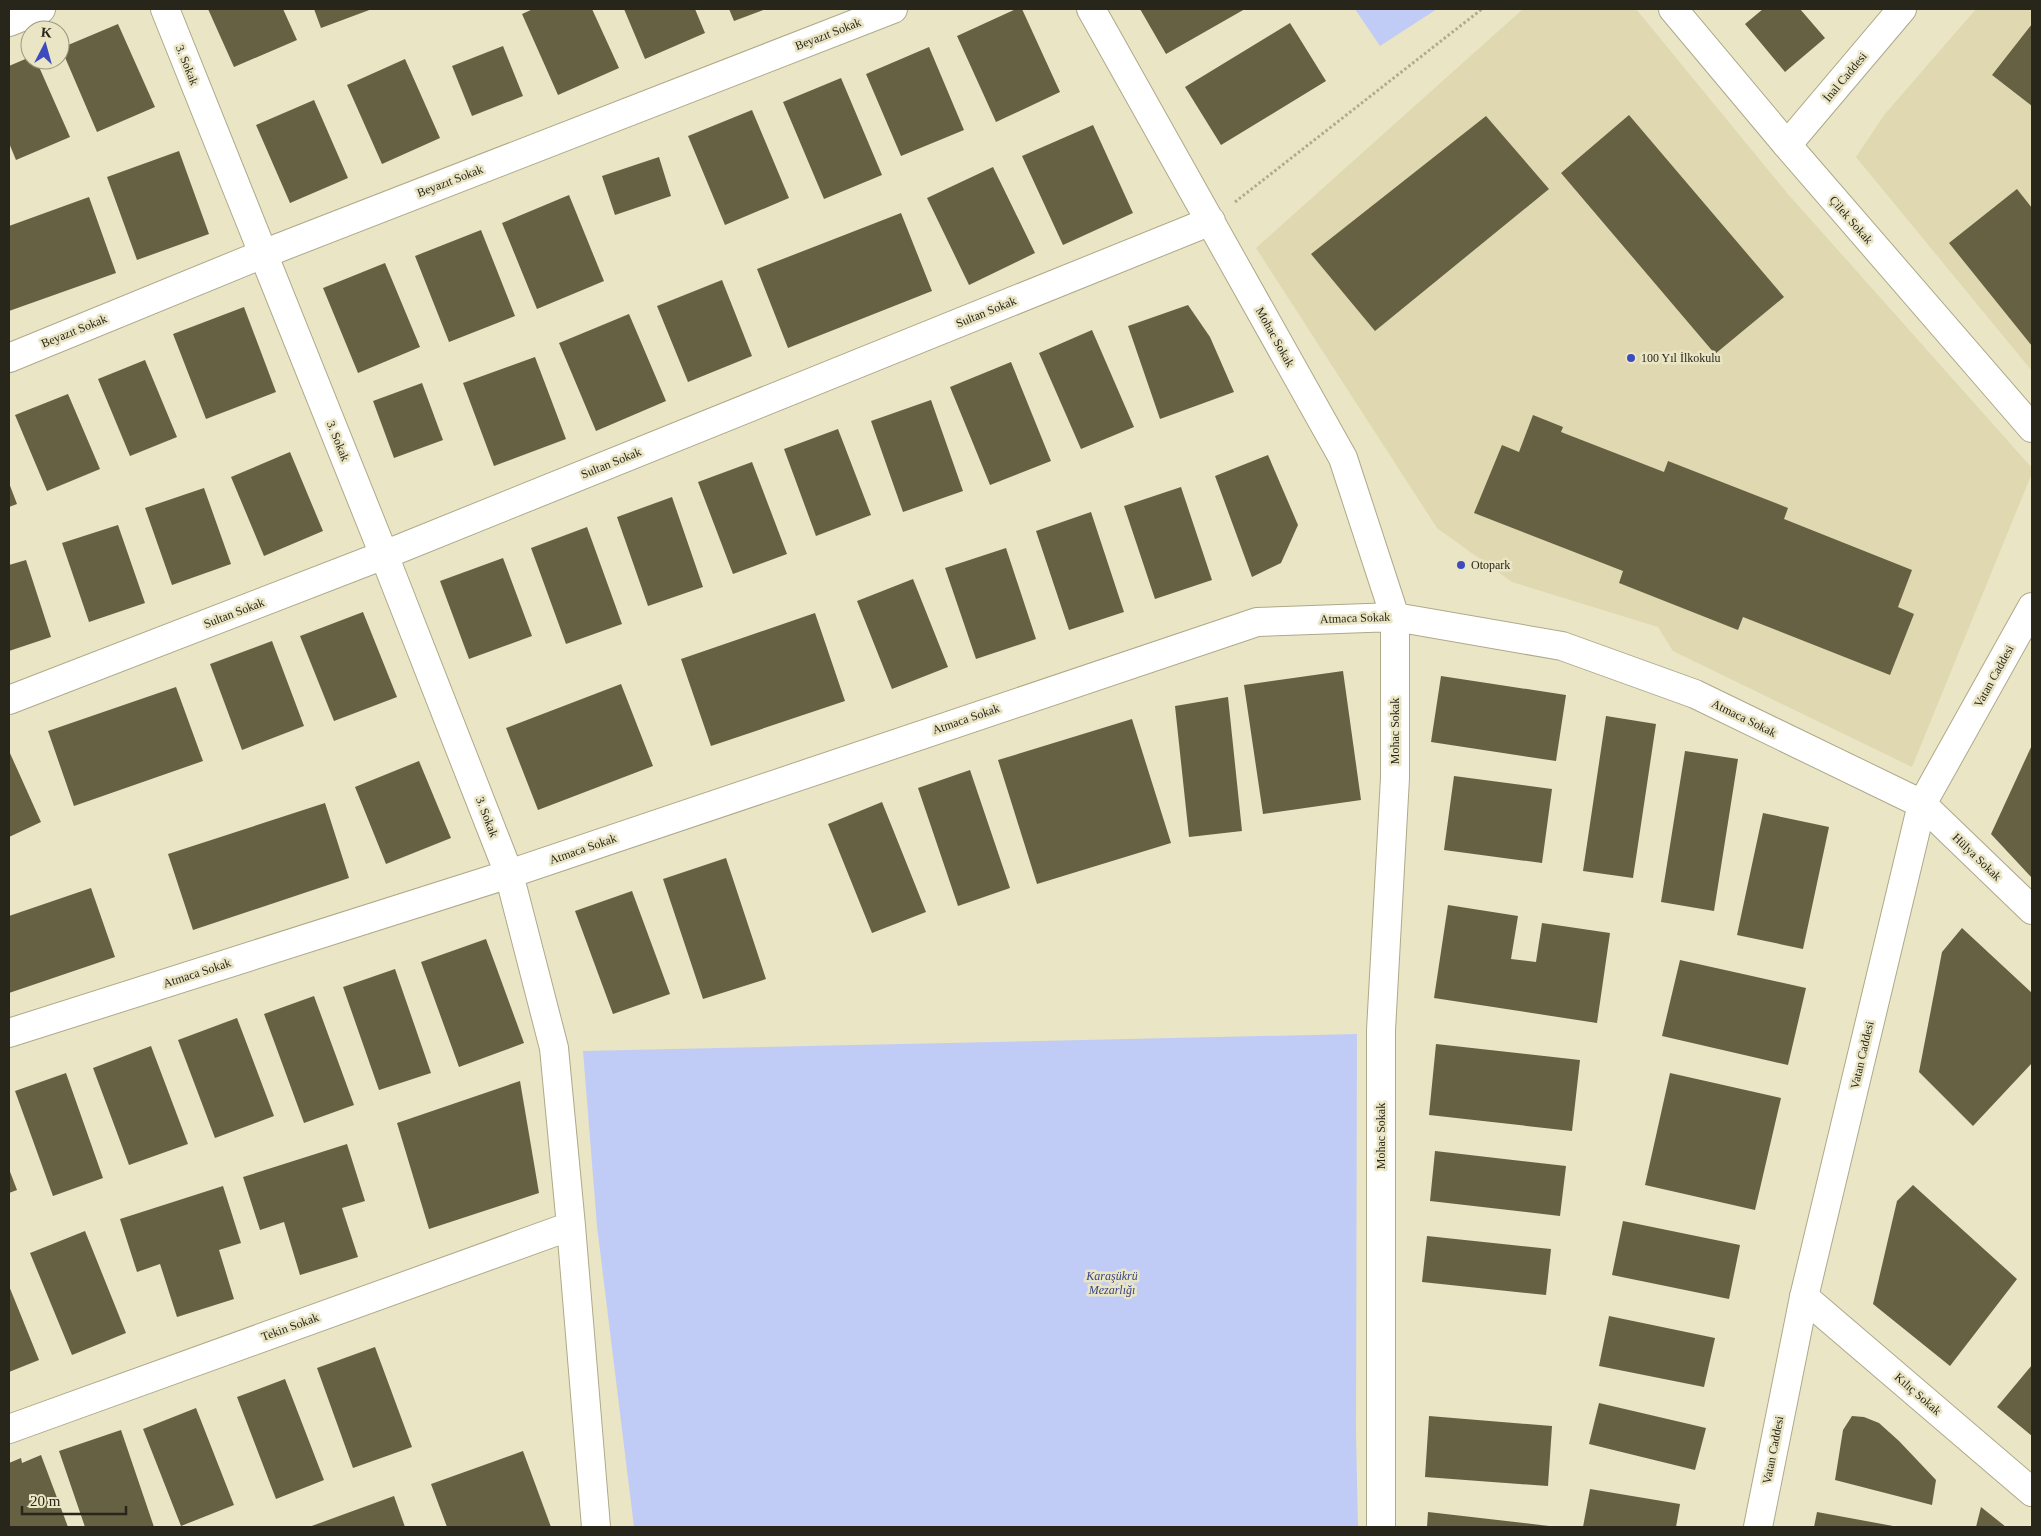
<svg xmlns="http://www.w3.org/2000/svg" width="2041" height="1536" font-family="Georgia,serif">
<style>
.built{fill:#dfd8b0}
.green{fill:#c0ccf5}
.building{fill:#666143}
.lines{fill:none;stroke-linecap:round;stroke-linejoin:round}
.minor-casing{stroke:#aea989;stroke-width:30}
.tertiary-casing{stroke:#aea989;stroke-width:30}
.secondary-casing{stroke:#aea989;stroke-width:30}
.path{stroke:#afab90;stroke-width:3;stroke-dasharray:2.5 2.5;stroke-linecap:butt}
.minor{stroke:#fff;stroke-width:28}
.tertiary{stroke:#fff;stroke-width:28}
.secondary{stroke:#fff;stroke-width:28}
.poi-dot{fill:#3e4bbf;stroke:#eae5c4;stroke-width:2}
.labels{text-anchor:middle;stroke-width:5;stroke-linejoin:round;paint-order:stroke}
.street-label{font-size:12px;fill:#28261a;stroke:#eae5c4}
.poi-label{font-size:12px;fill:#28261a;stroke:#eae5c4;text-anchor:start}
.park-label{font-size:12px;font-style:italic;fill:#384586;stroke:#eae5c4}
</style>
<rect width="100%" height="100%" fill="#eae5c4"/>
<path class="built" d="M1523,9H1636L1787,193L2032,468V473L1912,767L1673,651L1658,627L1512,582L1437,528L1256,248Z
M1976,9H2032V371L1856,157L1885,114Z"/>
<path class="green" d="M1355,9H1437L1380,46Z
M1357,1034L1356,1433L1358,1527H634L597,1226L583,1051Z"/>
<path class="building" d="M208,9H283L297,40L234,67Z
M314,9H372L321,28Z
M533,9H592L619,68L558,95L522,14Z
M624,9H695L705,33L645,59Z
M729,9H766L734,21Z
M1016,9H1022L1060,92L996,122L957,36Z
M1140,9H1245L1166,54Z
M1763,9H1800L1825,38L1785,72L1745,24Z
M1290,23L1326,81L1221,145L1185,87Z
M118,24L155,107L97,132L61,48Z
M2032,24V106L1992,75Z
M503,46L523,96L472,116L452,66Z
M929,47L964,130L901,156L866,74Z
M30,57V60H36L70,137L16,160L9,143V66Z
M405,59L440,138L382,164L347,85Z
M841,78L882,175L824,199L783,102Z
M314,100L348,178L290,203L256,125Z
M752,110L789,198L725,225L688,136Z
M1629,115L1784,297L1715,354L1561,173Z
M1486,116L1549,189L1375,331L1311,254Z
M1093,125L1133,213L1063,245L1022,156Z
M179,151L209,234L137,260L107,177Z
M659,157L671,196L615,215L602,176Z
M993,167L1035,253L969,285L927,198Z
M2017,189L2032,208V346L1949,243Z
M569,195L604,281L537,309L502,223Z
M89,197L116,273L9,311V226Z
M901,213L932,291L788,348L757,269Z
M481,230L515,316L449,342L415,256Z
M385,263L420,347L358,373L323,288Z
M722,280L752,356L688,382L657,306Z
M1188,305L1210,337L1234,392L1160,419L1128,326Z
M244,307L276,392L206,419L173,334Z
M629,314L666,401L596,431L559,343Z
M1092,330L1134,427L1081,449L1039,353Z
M535,357L566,439L494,466L463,383Z
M145,360L177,437L130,456L98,379Z
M1011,362L1051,461L990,485L950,387Z
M422,383L443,440L394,458L373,401Z
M68,394L100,469L47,491L15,415Z
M931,400L963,491L903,512L871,421Z
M1533,415L1563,427L1561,432L1664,472L1668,461L1788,508L1784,519L1912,570L1898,607L1914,614L1890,675L1743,617L1738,630L1619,583L1623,571L1474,513L1502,445L1519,452Z
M838,429L871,515L816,536L784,449Z
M290,452L323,531L264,556L231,477Z
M1268,455L1298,525L1281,563L1252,577L1215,476Z
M752,462L787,554L733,574L698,482Z
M9,483L17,504L9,507Z
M1181,487L1212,580L1155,599L1124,506Z
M204,488L231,564L172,585L145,508Z
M672,497L703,587L648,606L617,517Z
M1091,512L1124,612L1069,630L1036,531Z
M118,525L145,603L89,622L62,543Z
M587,527L622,624L566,644L531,548Z
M1006,548L1036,639L976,659L945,568Z
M503,558L532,636L469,659L440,581Z
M26,560L51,637L9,651V565Z
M913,579L948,667L892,689L857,601Z
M363,612L397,697L334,721L300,636Z
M815,613L845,701L711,746L681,659Z
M272,641L304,726L242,750L210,664Z
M1343,671L1361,800L1263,814L1244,685Z
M1441,676L1566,695L1556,761L1431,742Z
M621,684L653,766L538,810L506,728Z
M176,687L203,761L74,806L48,731Z
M1228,697L1242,831L1189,837L1175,706Z
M1606,716L1656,724L1633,878L1583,871Z
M1132,719L1171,843L1037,884L998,760Z
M2032,745V878L1991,834Z
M9,751L41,822L9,837Z
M1685,751L1738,759L1714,911L1661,902Z
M419,761L451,838L386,864L355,787Z
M970,770L1010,888L958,906L918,788Z
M1454,776L1552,789L1542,863L1444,850Z
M882,802L926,912L872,933L828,824Z
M325,803L349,878L193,930L168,854Z
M1763,813L1829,827L1803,949L1737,935Z
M726,858L766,979L703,999L663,879Z
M91,888L115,957L9,993V916Z
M632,891L670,994L613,1014L575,911Z
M1448,905L1518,916L1511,959L1536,962L1542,923L1610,933L1597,1023L1434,998Z
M1962,928L2032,993V1063L1973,1126L1919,1072L1942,952Z
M486,939L524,1043L459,1067L421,962Z
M1680,960L1806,988L1788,1065L1662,1036Z
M395,969L431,1073L379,1090L343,987Z
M314,996L354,1105L304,1123L264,1014Z
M237,1018L274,1116L215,1138L178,1040Z
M1436,1044L1580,1060L1572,1131L1429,1115Z
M151,1046L188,1144L129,1165L93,1068Z
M66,1073L103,1178L53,1196L15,1091Z
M1670,1073L1781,1098L1755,1210L1645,1185Z
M520,1081L539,1193L429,1229L397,1123Z
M347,1144L365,1201L342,1208L358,1257L300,1275L284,1222L260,1230L243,1177Z
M1435,1151L1566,1166L1560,1216L1430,1201Z
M9,1169L17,1190L9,1193Z
M1913,1185L2017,1279L1950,1366L1873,1304L1897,1201Z
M223,1186L241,1243L219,1250L234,1299L177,1317L160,1264L137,1272L120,1219Z
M1623,1221L1740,1245L1729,1299L1612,1275Z
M85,1231L126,1333L72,1355L30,1253Z
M1427,1236L1551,1249L1546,1295L1422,1282Z
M9,1286L39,1360L9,1372Z
M1609,1316L1715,1338L1704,1387L1599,1366Z
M375,1347L412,1447L353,1468L317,1368Z
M2032,1365V1436L1997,1407Z
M285,1379L324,1480L276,1499L237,1397Z
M1599,1403L1706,1428L1695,1470L1589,1444Z
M196,1408L234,1505L181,1526L143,1429Z
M1429,1416L1552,1426L1548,1486L1425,1477Z
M1852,1416L1864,1417L1879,1423L1899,1441L1936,1480L1932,1505L1835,1480L1843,1430Z
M121,1430L154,1527H85L59,1451Z
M523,1451L551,1527H447L431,1484Z
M41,1455L68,1527H9V1463L21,1458L22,1463Z
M1590,1489L1680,1504L1676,1527H1583Z
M394,1496L405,1527H309Z
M1981,1507L2006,1527H1976Z
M1428,1512L1549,1526V1527H1427Z
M1817,1512L1893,1526V1527H1814Z"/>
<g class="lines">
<defs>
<path id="minor" d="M165,9L384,555L509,874L554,1048L571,1226L596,1527
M1091,9L1343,458L1395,617V778L1381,1030V1527
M1673,9L1787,145L2032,428
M9,22L41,9
M9,358L263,254L893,9
M9,700L384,555L1211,221
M9,1033L509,874L1257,622L1395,617L1562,646L1695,694L1922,804L2032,910
M1804,1297L2032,1492
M9,1429L571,1226"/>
<path id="tertiary" d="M1787,145L1902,9"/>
<path id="secondary" d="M1758,1527L1804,1297L1922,804L2032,607"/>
</defs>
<use href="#minor" class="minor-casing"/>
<use href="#tertiary" class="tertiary-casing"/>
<use href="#secondary" class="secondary-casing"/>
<path class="path" d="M1235,202L1482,9"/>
<use href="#minor" class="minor"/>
<use href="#tertiary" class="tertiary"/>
<use href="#secondary" class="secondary"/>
</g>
<g class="poi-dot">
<circle cx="1631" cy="358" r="5"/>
<circle cx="1461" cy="565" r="5"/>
</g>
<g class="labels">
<g class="street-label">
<text transform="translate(828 34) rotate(-21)" y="4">Beyazıt Sokak</text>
<text transform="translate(187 65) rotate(68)" y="4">3. Sokak</text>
<text transform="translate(1845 77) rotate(-50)" y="4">İnal Caddesi</text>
<text transform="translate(450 181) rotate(-21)" y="4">Beyazıt Sokak</text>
<text transform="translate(1851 220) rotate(49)" y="4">Çilek Sokak</text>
<text transform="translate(986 312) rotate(-22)" y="4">Sultan Sokak</text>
<text transform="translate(74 331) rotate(-22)" y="4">Beyazıt Sokak</text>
<text transform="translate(1275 337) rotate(61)" y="4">Mohac Sokak</text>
<text transform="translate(338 441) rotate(68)" y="4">3. Sokak</text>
<text transform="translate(611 463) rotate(-22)" y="4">Sultan Sokak</text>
<text transform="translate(234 613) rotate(-21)" y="4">Sultan Sokak</text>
<text transform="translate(1355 618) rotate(-2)" y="4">Atmaca Sokak</text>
<text transform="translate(1994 676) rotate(-61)" y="4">Vatan Caddesi</text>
<text transform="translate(1744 718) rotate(26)" y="4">Atmaca Sokak</text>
<text transform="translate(966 719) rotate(-19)" y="4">Atmaca Sokak</text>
<text transform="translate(1395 731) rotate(-90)" y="4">Mohac Sokak</text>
<text transform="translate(487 817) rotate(69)" y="4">3. Sokak</text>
<text transform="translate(583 849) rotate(-19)" y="4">Atmaca Sokak</text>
<text transform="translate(1977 857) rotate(44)" y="4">Hülya Sokak</text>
<text transform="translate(197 973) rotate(-18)" y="4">Atmaca Sokak</text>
<text transform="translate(1862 1055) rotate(-77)" y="4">Vatan Caddesi</text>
<text transform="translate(1381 1136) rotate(-90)" y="4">Mohac Sokak</text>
<text transform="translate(290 1327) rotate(-20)" y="4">Tekin Sokak</text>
<text transform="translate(1918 1394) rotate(41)" y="4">Kılıç Sokak</text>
<text transform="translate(1773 1450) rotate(-79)" y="4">Vatan Caddesi</text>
</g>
<g class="poi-label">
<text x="1641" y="362">100 Yıl İlkokulu</text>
<text x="1471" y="569">Otopark</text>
</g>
<g class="park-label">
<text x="1112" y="1280">Karaşükrü<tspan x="1112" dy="14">Mezarlığı</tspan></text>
</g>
</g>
<rect width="2041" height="1536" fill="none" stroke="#28261a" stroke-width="20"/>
<g transform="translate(45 45) rotate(6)"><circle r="24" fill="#eae5c4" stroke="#9c9980"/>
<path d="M0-4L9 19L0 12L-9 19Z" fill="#3e4bbf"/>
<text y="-8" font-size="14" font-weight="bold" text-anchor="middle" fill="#28261a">K</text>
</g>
<path d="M22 1506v8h104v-8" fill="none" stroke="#28261a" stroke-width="2.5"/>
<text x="30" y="1506" font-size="15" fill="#28261a" stroke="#eae5c4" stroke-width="4" paint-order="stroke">20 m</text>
</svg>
